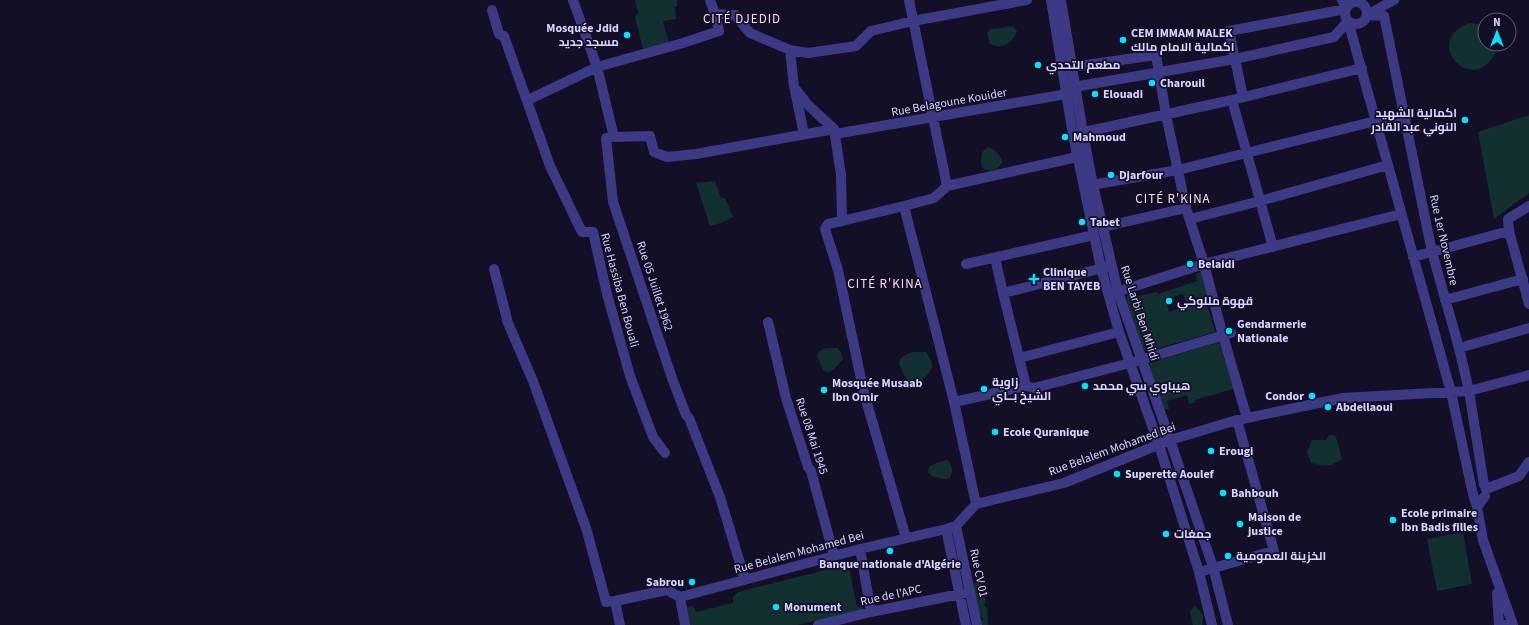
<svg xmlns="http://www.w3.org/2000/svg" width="1529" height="625" font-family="'Source Sans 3',Cairo,sans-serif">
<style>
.green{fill:#12302f;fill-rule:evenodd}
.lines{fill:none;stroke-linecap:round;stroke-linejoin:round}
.minor{stroke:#3d3a85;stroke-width:10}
.tertiary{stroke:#3d3a85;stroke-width:10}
.poi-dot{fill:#00e5ff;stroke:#130f26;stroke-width:1.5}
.labels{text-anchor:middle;stroke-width:3.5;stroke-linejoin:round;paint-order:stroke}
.poi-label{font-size:12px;font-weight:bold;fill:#d9d4ff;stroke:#130f26;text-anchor:start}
.street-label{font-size:12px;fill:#d9d4ff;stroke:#130f26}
.neighbourhood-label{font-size:13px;letter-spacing:1px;fill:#ffd6f0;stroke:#130f26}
</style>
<rect width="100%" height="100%" fill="#130f26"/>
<path class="green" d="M635,0H679L677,1V6L675,7L676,19L663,21L669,43L643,49L635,17L638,13Z
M1470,23L1481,24L1485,27V44H1496C1496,52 1494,58 1488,63C1463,88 1425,38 1470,23Z
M1013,26L1017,31C1013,43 1002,50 990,44L987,33L990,29Z
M1529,115V193L1494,219L1478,132Z
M988,147C996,149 999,155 1003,162C997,170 992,173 982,168L981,162L982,152Z
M715,181L721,198H725L733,217L721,223L710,226L696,183Z
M1201,272L1208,297L1206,300L1215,332L1148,351L1143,349L1127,301V295L1139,296L1157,292L1158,294L1197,281L1196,274ZM1183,294L1187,306L1169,312L1166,299Z
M1219,342L1233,389L1195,400L1196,402L1189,404L1187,395L1167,401L1169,410L1164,408L1149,368L1150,363Z
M828,348H838L841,352L843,359L835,368L830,372L824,371L817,357C818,350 822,349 828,348Z
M913,352H926C938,368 930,375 915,384L906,379L899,364L900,359L905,355Z
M1329,435L1335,436L1337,440L1342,459C1330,468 1324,466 1311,463L1307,452L1312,440H1326Z
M948,460C953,467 953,471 950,478L944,479L933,477L928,472L929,467C935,463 941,461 948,460Z
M1463,532L1472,584L1437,591L1427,539Z
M854,563L855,567L849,568L857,607L862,606L863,610L797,625H689L687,608L689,606L694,607L696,612L733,603V597L738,592Z
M981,578C986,586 982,593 986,600L984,605L987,608L988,625H981L980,622L983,619C976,608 972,592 975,580Z
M1195,605L1203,615L1202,625H1193L1190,612Z"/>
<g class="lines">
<path class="minor" d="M573,0L597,67L614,137L606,138L613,202L672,378L686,415L689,418L720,497L745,580
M710,0L715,14L735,15L750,33L790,50L808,53L856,46L871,31L913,21L1027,0
M909,0L947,186
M1345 13a11 11 0 1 1 22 0a11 11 0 1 1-22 0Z
M492,10L499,34L504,36L550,166L582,232H593L607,294L630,376L653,437L665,453
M1367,15L1384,16L1432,252L1459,348L1469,391L1484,485
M1367,15L1394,0
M1348,21L1451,392L1472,490
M790,50L794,87L808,105L834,129L841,175L842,221L828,224L825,229L838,270L864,393L906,538
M1065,68L1156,55L1166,115L1186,208L1204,264L1110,294
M1068,88L1235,59L1334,37L1348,21
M795,91L804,134
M1243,97L1229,31L1346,9L1342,0
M528,100L597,67L683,43L719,31L715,14
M1232,100L1273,247
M835,134L1067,94
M1075,134L1232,100L1362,68
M614,137L650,136L654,152L667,157L696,154L834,129
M1085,186L1178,170L1404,114
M904,206L954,402
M1190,219L1260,201L1388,165
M842,221L904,206L934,198L947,186L1077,157
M1103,227L1186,208
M1509,231L1508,219L1529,206
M1413,257L1509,231L1529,304
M995,258L1003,293
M966,264L1094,235
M494,269L508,323L533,381L587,531L606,602L615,601
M1445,300L1523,279
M768,322L786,398L808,467L811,471L834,556
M1459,348L1529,328
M1019,358L1119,332
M1026,386L1003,293L1111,266
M1247,418L1223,336L1204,264L1401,214
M1486,489L1519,476L1529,462
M1473,494L1477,507L1483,540L1513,625
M976,504L954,402L1026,386L1034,388L1130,363L1231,333
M1477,507L1485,496
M956,526L977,625
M946,529L966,625
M860,549L871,612
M1199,572L1274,551L1237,420
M1497,593L1499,625
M680,597L860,549L946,529L956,526L976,504L1064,483L1170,440L1237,420L1343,398L1469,391L1529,375
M680,597L685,625
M620,625L615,601L667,590L680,597
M818,625L871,612L970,592"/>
<path class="tertiary" d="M1051,0L1073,135L1101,268L1119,332L1159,445L1199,572L1212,625
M1061,0L1083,133L1093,185L1118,292L1170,440L1213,567L1228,625
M1505,625H1508"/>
</g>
<g class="poi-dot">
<circle cx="627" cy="35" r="4"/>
<circle cx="1123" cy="40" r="4"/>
<circle cx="1038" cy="65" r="4"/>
<circle cx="1152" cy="83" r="4"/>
<circle cx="1095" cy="94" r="4"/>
<circle cx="1465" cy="120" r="4"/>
<circle cx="1065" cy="137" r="4"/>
<circle cx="1111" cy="175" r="4"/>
<circle cx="1082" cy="222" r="4"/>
<circle cx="1190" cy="264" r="4"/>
<path d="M1032 273h4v4h4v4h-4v4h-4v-4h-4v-4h4z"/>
<circle cx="1169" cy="301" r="4"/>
<circle cx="1229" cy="331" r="4"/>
<circle cx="1085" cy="386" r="4"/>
<circle cx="984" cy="389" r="4"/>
<circle cx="824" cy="390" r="4"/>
<circle cx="1312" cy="396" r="4"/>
<circle cx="1328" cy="407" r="4"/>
<circle cx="995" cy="432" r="4"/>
<circle cx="1211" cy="451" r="4"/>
<circle cx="1117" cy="474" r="4"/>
<circle cx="1223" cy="493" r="4"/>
<circle cx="1393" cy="520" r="4"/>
<circle cx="1240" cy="524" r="4"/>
<circle cx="1166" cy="534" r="4"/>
<circle cx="890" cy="551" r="4"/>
<circle cx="1228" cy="556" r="4"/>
<circle cx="692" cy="582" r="4"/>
<circle cx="776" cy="607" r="4"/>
</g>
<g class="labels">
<g class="poi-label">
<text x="619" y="32" text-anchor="end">Mosquée Jdid<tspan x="619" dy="14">مسجد جديد</tspan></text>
<text x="1131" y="37">CEM IMMAM MALEK<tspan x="1131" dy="14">اكمالية الامام مالك</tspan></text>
<text x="1046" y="69">مطعم التحدي</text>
<text x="1160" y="87">Charouil</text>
<text x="1103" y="98">Elouadi</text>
<text x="1457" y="117" text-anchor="end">اكمالية الشهيد<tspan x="1457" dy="14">النوني عبد القادر</tspan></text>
<text x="1073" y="141">Mahmoud</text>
<text x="1119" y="179">Djarfour</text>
<text x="1090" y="226">Tabet</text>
<text x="1198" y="268">Belaidi</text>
<text x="1043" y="276">Clinique<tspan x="1043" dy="14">BEN TAYEB</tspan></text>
<text x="1177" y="305">قهوة مللوكي</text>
<text x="1237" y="328">Gendarmerie<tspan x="1237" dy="14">Nationale</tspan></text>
<text x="992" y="386">زاوية<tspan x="992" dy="14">الشيخ بــاي</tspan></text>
<text x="832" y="387">Mosquée Musaab<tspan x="832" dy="14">Ibn Omir</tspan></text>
<text x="1093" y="390">هيباوي سي محمد</text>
<text x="1304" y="400" text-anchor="end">Condor</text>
<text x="1336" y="411">Abdellaoui</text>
<text x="1003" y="436">Ecole Quranique</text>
<text x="1219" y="455">Erougi</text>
<text x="1125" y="478">Superette Aoulef</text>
<text x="1231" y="497">Bahbouh</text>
<text x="1401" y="517">Ecole primaire<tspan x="1401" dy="14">Ibn Badis filles</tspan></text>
<text x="1248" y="521">Maison de<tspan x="1248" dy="14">justice</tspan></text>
<text x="1174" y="538">جمغات</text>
<text x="1236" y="560">الخزينة العمومية</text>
<text x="890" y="568" text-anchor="middle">Banque nationale d'Algérie</text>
<text x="684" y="586" text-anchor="end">Sabrou</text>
<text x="784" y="611">Monument</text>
</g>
<g class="street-label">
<text transform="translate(949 102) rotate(-10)" y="4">Rue Belagoune Kouider</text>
<text transform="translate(1444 240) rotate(77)" y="4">Rue 1er Novembre</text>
<text transform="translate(655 286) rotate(72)" y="4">Rue 05 Juillet 1962</text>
<text transform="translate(620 290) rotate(75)" y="4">Rue Hassiba Ben Bouali</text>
<text transform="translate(1140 313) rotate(72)" y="4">Rue Larbi Ben Mhidi</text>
<text transform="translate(812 436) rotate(72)" y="4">Rue 08 Mai 1945</text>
<text transform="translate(1112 449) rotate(-20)" y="4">Rue Belalem Mohamed Bei</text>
<text transform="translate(799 552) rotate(-15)" y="4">Rue Belalem Mohamed Bei</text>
<text transform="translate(979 573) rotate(78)" y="4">Rue CV 01</text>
<text transform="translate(891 595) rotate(-12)" y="4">Rue de l'APC</text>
</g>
<g class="neighbourhood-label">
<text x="742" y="23">CITÉ DJEDID</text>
<text x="1173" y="203">CITÉ R'KINA</text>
<text x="885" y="288">CITÉ R'KINA</text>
</g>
</g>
<g transform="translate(1497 32)"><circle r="19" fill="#130f26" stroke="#625e7d"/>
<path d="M0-3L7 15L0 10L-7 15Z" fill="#00e5ff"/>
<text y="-6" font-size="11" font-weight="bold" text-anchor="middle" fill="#d9d4ff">N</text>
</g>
</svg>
